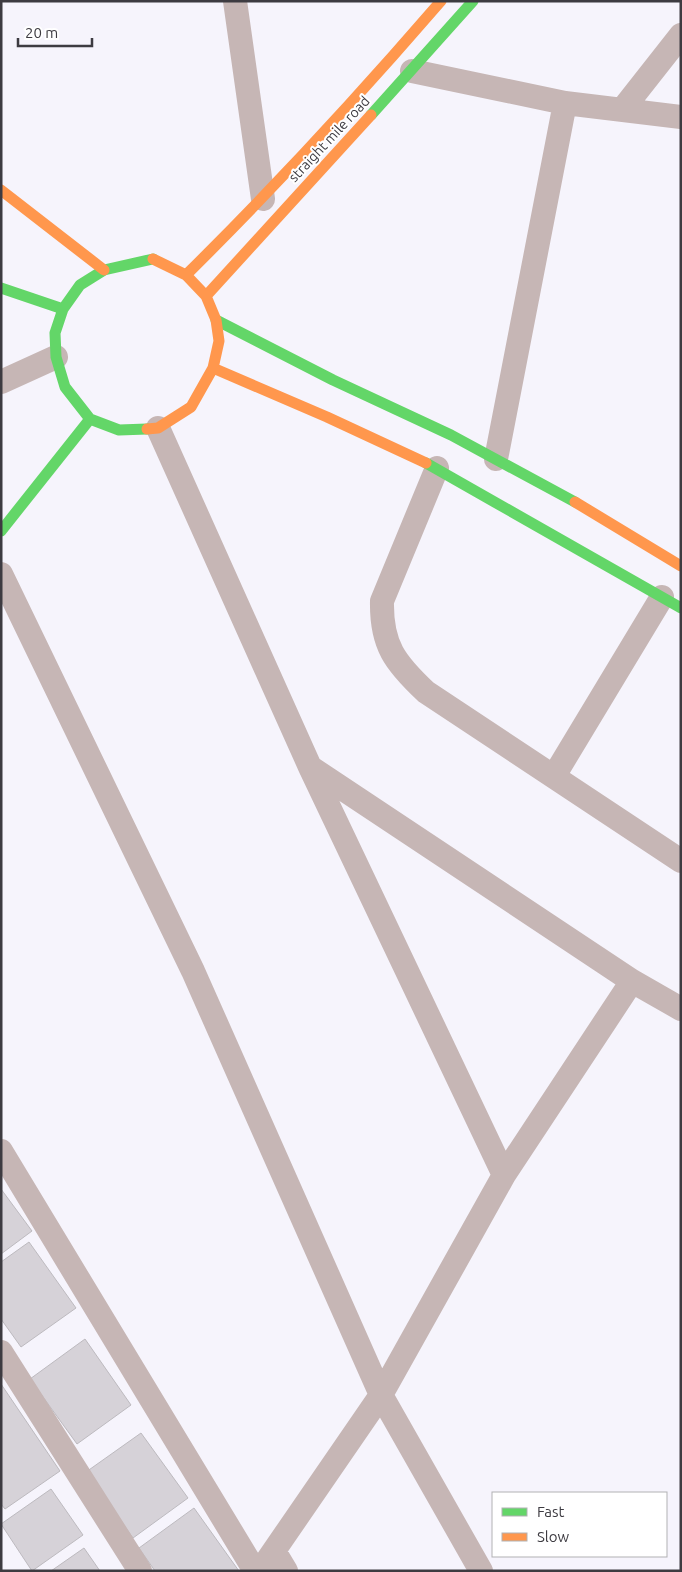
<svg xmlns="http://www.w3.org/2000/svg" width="682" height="1572" font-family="Ubuntu,sans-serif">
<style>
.building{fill:#d6d2d8;stroke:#bdbabf}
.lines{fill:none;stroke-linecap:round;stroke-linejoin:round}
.street{stroke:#c6b6b5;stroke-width:24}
.fast{stroke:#63d668;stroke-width:11}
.slow{stroke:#ff974d;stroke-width:11}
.labels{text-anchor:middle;stroke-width:4;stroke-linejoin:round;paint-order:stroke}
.street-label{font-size:14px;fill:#3d3b41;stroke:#fff}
</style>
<rect width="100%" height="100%" fill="#f6f4fc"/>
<path class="building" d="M1,1189L32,1231L1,1254Z
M29,1242L76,1308L21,1347L1,1319V1262Z
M85,1339L131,1405L77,1444L30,1379Z
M1,1384L60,1471L5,1509L1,1504Z
M141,1433L188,1498L133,1538L86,1472Z
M51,1489L83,1535L32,1571L1,1524Z
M194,1508L239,1571H155L139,1548Z
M84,1548L100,1571H51Z"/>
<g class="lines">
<path class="street" d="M235,1L263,199
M412,71L565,103L681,117
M622,110L681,35
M1,382L56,357
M158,428L310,767L504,1175
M496,459L565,103
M437,468L382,601C381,645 395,663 426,692L681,861
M1,574L193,971L381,1395L481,1571
M310,767L632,981L681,1009
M554,776L662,597
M1,1151L255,1571
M1,1352L140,1571
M274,1551L286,1571
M260,1571L381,1395L504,1175L632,981"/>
<path class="fast" d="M371,115L473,1
M1,288L63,309
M216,320L333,380L451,435L575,502
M147,429L119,430L90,419L65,387L56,357L55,333L63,309L80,285L104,270L153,259
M426,463L681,608
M1,531L90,419"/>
<path class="slow" d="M1,190L104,270
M186,275C275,187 359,96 441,1
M206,296L371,115
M213,368L327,417L426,463
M147,429L158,428L191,407L213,368L219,341L216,320L206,296L186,275L153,259
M575,502L681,566"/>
</g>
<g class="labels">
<g class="street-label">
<text transform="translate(329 139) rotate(-47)" y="5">straight mile road</text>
</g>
</g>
<rect width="682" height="1572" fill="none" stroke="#3d3b41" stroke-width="5"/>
<rect x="492" y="1492" width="175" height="65" fill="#ffffff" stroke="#b1b1b3"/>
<rect x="502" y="1508" width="25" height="8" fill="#63d668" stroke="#b1b1b3"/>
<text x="537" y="1517" font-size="15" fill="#3d3b41">Fast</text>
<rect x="502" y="1533" width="25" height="8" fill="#ff974d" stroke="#b1b1b3"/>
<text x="537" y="1542" font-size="15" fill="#3d3b41">Slow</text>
<path d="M18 38v8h74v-8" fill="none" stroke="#3d3b41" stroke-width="2.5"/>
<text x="25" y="38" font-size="15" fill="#3d3b41" stroke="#ffffff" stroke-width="4" paint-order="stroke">20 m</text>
</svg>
